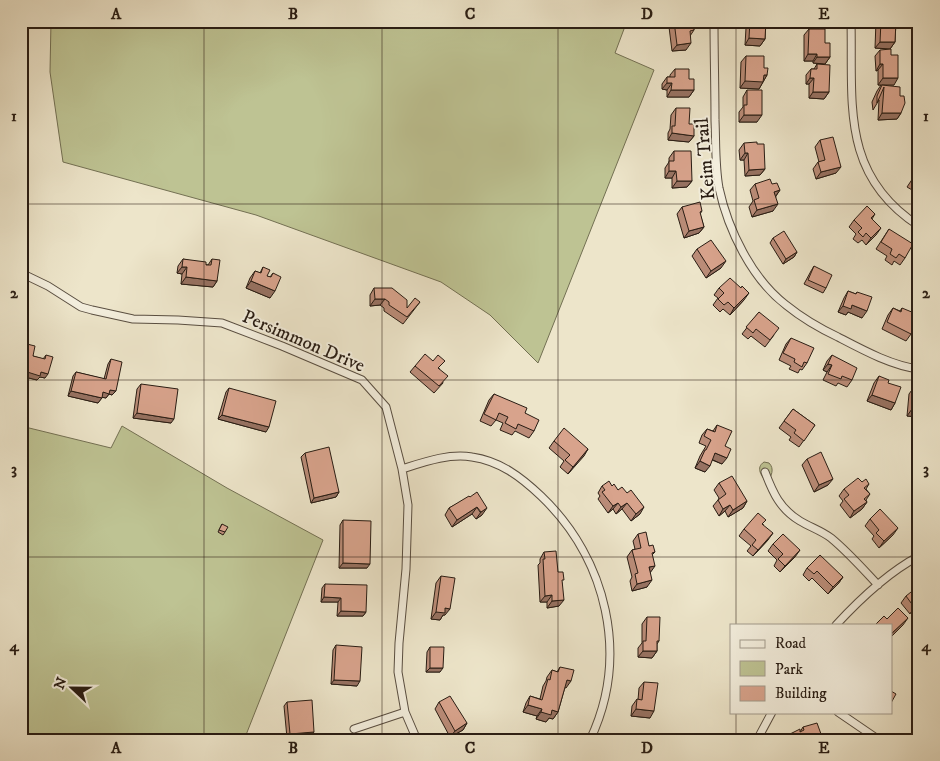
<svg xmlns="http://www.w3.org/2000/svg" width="940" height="761" font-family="'IM FELL DW Pica',serif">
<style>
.green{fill:#bec393;stroke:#737053}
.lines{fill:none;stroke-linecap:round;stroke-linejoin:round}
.minor-casing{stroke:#594e41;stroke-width:9}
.minor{stroke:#f3eedd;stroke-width:7}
.wall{fill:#ba8c78;stroke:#281c13}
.shaded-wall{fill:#977262;stroke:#281c13}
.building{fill:#d8a38c;stroke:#281c13}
.grid{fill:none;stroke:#281c13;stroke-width:1;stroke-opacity:0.55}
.labels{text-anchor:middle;stroke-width:4;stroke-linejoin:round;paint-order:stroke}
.street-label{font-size:19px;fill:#281c13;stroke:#f3eedd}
.neatline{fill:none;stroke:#281c13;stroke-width:2}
.grid-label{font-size:16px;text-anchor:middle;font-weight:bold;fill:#281c13}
</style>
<rect width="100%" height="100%" fill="#ede5ca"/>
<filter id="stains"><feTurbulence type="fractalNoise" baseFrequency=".004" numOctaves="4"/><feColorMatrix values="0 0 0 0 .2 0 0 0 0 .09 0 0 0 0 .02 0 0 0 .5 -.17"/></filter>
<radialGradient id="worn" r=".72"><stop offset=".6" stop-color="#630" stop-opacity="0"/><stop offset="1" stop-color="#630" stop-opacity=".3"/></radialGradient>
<path class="green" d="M51,21H627L615,53L654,70L538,363L490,315L441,282L256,215L63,162L50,72Z
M21,426L111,448L122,426L227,488L323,540L244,740H21Z
M764,462L769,463C775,469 771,476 768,482H766C762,476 755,468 764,462Z"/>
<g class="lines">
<defs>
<path id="minor" d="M714,21C714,54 715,87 715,120C716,143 715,166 719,188C728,230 752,279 786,305C802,318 819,328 838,337C861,349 892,366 919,369
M851,21C853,103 840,175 919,226
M21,273L48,286L81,307L92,310L133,319L178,320L222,323L282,346L362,380L386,407L402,469L408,505L406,569L399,643L398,672L405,712L417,740
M402,469C424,462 449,453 472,457C500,461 521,477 541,496C607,559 630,656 590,740
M765,472C773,493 780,509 800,521C810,527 822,531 831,538C848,552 863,569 878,585
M836,625C860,599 887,573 919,556
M838,712L879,740
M354,729L405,712
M757,740L772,712"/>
</defs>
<use href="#minor" class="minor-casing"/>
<use href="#minor" class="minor"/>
</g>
<path class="wall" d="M673,21H693L694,30L690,36L686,50L672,51L669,27Z
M742,21H766L765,39L760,46L745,45L746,28H742Z
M807,21H826L822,27H807Z
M876,21H896L895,42L890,49L875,48Z
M809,29L825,43L830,57L825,64L813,63V61H804V35Z
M880,50L894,85H884L901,113L897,119L878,120L879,100L873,110L872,102L877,91L881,85H878V70L876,71L875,56Z
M746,56L764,68L767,75L759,89L740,88L741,62Z
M817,64L829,92L824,99L809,98V84H806V75L811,69H814Z
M675,69L689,79L694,90L689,97H667V90L662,89V84L667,77H670V75Z
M747,90L757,122H739V112L743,107V97Z
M676,108L689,124L694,136L689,142L668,140V133L670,129L671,115Z
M820,140L836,173L816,179L813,169L818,162H819L815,147Z
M744,143L765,169L760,175L745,176L744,160H740L739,150Z
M674,151L692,181L687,187L672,188V178H665V168L669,162V158Z
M919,169V194L907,187Z
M755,184H772L780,190L776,196L773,211L752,217L749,207L753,201L750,190Z
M682,207L702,211L700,214L704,227L699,233L684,238L677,214Z
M875,214L872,219L876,235L866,245L862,240L858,243L853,239L856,234L849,227L854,220Z
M889,229L905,258L900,265L894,261L892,265L885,260L887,256L876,249Z
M773,238L797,252L794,257L783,264L770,243Z
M697,249L721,268L706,278L692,256Z
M183,259L208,265L212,259L217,281L213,287L181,284L182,274L177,273L178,266Z
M919,265V275L915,273Z
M814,266L826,288L823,293L804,284L811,271Z
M263,267L267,276L270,277L273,273L270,298L246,288L250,278L255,271L260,273Z
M374,288L407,308L420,302L403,324L384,311V308L380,305L370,306V295Z
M719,288L744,300L730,315L723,309L720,312L713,305L718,298L714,295Z
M848,291L856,294L857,292L862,318L848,312L846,315L838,312L844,298Z
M893,308L900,311L902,308L911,334L906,341L882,329L888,315Z
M759,312L774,335L765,347L751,336L748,339L742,334Z
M791,338L807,363L802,370L800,369L798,373L789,369L791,366L779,360L786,344Z
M27,344L33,356L43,359L46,355L45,378L40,377L37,380L21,376V356L23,348Z
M832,355L852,380L847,387L838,383L836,386L823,380L827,372L823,370L827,361Z
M111,359L112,395L109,394L106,398L102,397L98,403L68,396L73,376L76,372L104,379L108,364Z
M415,366L439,368L443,383L434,393L410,372Z
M879,376L888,383L895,403L891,410L867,401L874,383Z
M141,384L171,423L133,418L137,389Z
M914,387L919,388V419V417L907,416L909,394Z
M229,388L266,432L218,419L226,392Z
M494,394L525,413L534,431L529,438L515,431L512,435L500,430L503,423L496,420L491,426L480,421L489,400Z
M793,409L815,425L799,447L789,440L791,437L779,428Z
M717,425L725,446L722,464L712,460L705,472L695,468L700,456L706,446L699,443L702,435L707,429L713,431Z
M554,441L588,449L568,474L560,467L564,461L549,448Z
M305,453L339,492L336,497L311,503L301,457Z
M807,459L828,485L814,492L802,465Z
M862,482L869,484L866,489L870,494L866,500L867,502L862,509L850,518L840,505L843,501L839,496L844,489Z
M719,483L747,501L743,508L728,517L725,511L719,516L713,506L718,500L719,498L714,490Z
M602,486H612L618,490L640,514L631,521L622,509L616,514L613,509L608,513L598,499L600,496L598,493Z
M470,497L482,515L476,519L472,514L452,527L445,515L449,508Z
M870,519L893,535L879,548L872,539L874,536L865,526Z
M343,520L367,568H339L340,525Z
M222,524L225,532L223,535L218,532Z
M763,524L768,540L753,556L747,551L751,546L739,536L744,529Z
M638,534L655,552L652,555L647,587L632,591L630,581L632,577L627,557L632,550L635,549L633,541Z
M773,544L795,557L780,572L774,566L777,560L768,551Z
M544,552L562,583L559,606L547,608V602H540L538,565L540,563V559Z
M807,568L843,577L838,584L828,594L812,578L809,581L803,575Z
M441,576L445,615H443L440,620L431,619L436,583Z
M325,584L366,612L363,616H337L338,602H321L322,588Z
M919,591V614L916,617L911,612L910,614L901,603L906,596Z
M647,617L659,641L657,644V651L652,658L638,657V648L642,643V624Z
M336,645L357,686L331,684L333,650Z
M430,647L440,672H426L427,652Z
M560,667L566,688L565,687L558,712L553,719L549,718L546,722L536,719L537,716L523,712L526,703L530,696L540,699L543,686L546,681L547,677L552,670L557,672Z
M644,682L650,718L631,716L632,706L637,699L638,700L639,688Z
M287,702L311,736L287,738L284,706Z
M439,702L467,723L463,730L450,737L435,709Z
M919,719V734L912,731Z
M803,727L817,738L818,740H787L786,738L790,734L800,732Z"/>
<path class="shaded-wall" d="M746,21H750L746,28H742Z
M811,21H826L822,27H807Z
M749,38L765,39L760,46L745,45Z
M880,42H895L890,49L875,48Z
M691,43L686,50L672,51L677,45Z
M808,54H817L813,61H804Z
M817,57H830L825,64L813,63Z
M880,64H883L878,70L876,71Z
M764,75H767L759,89L740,88L745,81Z
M810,78H814L809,84H806Z
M883,78H898L894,85H878Z
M667,83H672L667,90L662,89Z
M671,90H694L689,97H667Z
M813,92H829L824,99L809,98Z
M882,113H901L897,119L878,120Z
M744,115H762L757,122H739Z
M672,133L694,136L689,142L668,140Z
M745,153H748L744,160H740Z
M841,167L836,173L816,179L821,172Z
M765,169L760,175L745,176L749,170Z
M669,171H676L672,178H665Z
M677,181H692L687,187L672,188Z
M780,190L775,197L774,192Z
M778,204L773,211L752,217L757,210Z
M704,227L699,233L684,238L689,231Z
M881,228L876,235L866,245L871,238Z
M797,252L794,257L783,264L786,259Z
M726,261L721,268L706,278L711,271Z
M182,267H187L182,274L177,273Z
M186,277L217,281L213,287L181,284Z
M251,281L275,291L270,298L246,288Z
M749,293L744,300L730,315L734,308Z
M375,299H385L380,305L370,306Z
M852,305L867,311L862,318L848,312L846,315L838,312L843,306Z
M828,364L832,365L827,372L823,370Z
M21,370L41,372L48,374L45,378L40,377L37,380L21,376Z
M110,390L116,391L112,395L109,394L106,398L100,397L103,392Z
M71,391L102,398L98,403L68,396Z
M872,395L895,403L891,410L867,401Z
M912,409L919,410V417L907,416Z
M137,413L174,419L171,423L133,418Z
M222,415L269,427L266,432L218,419Z
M588,449L584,456L568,474L573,467Z
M715,453L727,458L722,464L711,459Z
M700,461L710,466L705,472L695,468Z
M833,479L828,485L814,492L819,485Z
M339,492L336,497L311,503L314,498Z
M747,501L743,508L728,517L733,510Z
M867,502L862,509L850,518L854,511Z
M618,503L613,509L608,513L613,506Z
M627,503L622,509L616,514L621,507Z
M730,505L725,511L719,516L723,509Z
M477,507L472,514L452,527L457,520Z
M644,507L640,514L631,521L636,514Z
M487,508L482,515L476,519L481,512Z
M898,528L893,535L879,548L884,541Z
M773,533L768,540L753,556L758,550Z
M800,550L795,557L780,572L785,566Z
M343,563L370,564L367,568H339Z
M655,566L650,573L649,567Z
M843,577L838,584L828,594L833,587Z
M652,580L647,587L632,591L637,584Z
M552,595L547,602H540L545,596Z
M324,597L341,598L338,602H321Z
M564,600L559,606L547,608L552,601Z
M445,608L450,609L445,615H443L440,620L431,619L436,612Z
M341,611L366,612L363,616H337Z
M908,618L903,625L891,637V634Z
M643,651H657L652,658L638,657Z
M430,668H443L440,672H426Z
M334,680L360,681L357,686L331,684Z
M567,680L571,681L566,688L562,687Z
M528,705L542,709L537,716L523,712Z
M636,709L654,711L650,718L631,716Z
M552,710L558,712L553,719L549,718L546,722L536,719L541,712Z
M467,723L463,730L450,737L455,731Z
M314,732L311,736L287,738L290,734Z"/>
<path class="building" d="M674,21H693L694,30L690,31L691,43L677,45Z
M750,21H766L765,39L749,38Z
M881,21H896L895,42H880Z
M809,29H825V43H830V57H817V54H808Z
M891,49V55H898V78H883V64H880V50Z
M746,56H764V68H768L767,75H764L763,82L745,81Z
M817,64L830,65L829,92H813L814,78H810L811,69H817Z
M675,69H689V79H694V90H671L672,83H667V77H675Z
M882,85L900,87V96H904L905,103L901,113H882L884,87L877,103V96Z
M747,90H762V115H744V105H747Z
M676,108H690L689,124H694V136L672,133V126H675Z
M833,137L841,167L821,172L818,162L825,160L820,140Z
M757,142V144H764L765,169L749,170L748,153H745L744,143Z
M674,151H691L692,181H677L676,171H669V161H674Z
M919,169V184L912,180Z
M770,179L772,184L777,183L780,190L774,192L778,204L757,210L754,200L759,198L755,184Z
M700,202L702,211L700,212L704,227L689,231L682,207Z
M867,206L875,214L871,218L881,228L871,238L866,233L863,237L858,232L862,228L854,220Z
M889,229L913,244L905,258L899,254L896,258L890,254L892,249L881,242Z
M784,231L797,252L786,259L773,238Z
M711,240L726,261L711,271L697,249Z
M183,259L206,262V265H211L212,259L220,260L217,281L186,277L187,267H182Z
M814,266L832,275L826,288L808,280Z
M263,267L270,270L267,276L271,277L273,273L281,277L275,291L251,281L255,271L261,273Z
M730,278L741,288L742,286L749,293L734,308L728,302L724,305L718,299L724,293L719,288Z
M374,288H392L407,300V308L415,298L420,302L407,317L389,305V302L385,299H375Z
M848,291L856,294L857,292L872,297L867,311L852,305L851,309L843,306Z
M893,308L901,312L902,308L919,315L911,334L887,322Z
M759,312L779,328L770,340L756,329L753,333L746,327Z
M791,338L814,348L807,363L804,362L802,367L794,362L795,359L783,353Z
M27,344L35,346L33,356L45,359L46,355L53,357L48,374L41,372L40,376L21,370V363Z
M425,354L433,361L438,355L445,361L438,368L448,376L439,386L415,366Z
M832,355L857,368L852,380L842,376L841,379L828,374L832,365L828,364Z
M111,359L122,362L116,391L110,390L109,394L103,392L102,398L71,391L76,372L106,379Z
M879,376L889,380L888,383L901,387L895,403L872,395Z
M141,384L178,389L174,419L137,413Z
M914,387L919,388V410L912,409Z
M229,388L276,401L269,427L222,415Z
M494,394L527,408L525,413L539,420L534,431L518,424L516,429L505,423L508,417L499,413L496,420L484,414Z
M793,409L815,425L804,441L794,433L796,430L784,421Z
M717,425L732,431L725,446L731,449L727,458L715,453L710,466L700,461L705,450H706L711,440L704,436L707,429L715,432Z
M564,428L588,449L573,467L565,460L570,455L554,441Z
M329,447L339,492L314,498L305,453Z
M821,452L833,479L819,485L807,459Z
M732,476L747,501L733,510L730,505L723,509L718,500L726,494L719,483Z
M858,478L862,482L866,479L869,484L864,488L870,494L864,499L867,502L854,511L844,499L849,495L844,489Z
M609,481L612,486L614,484L618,490L622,487L627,493L631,490L644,507L636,514L627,503L621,507L618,503L613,506L602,492L605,490L602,486Z
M477,492L487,508L481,512L477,507L457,520L449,508L469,496L470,497Z
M880,509L898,528L884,541L876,533L879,530L870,519Z
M758,513L766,520L762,524L773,533L758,550L752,545L756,540L744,529Z
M343,520L371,521L370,564L343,563Z
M222,524L228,527L225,532L219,530Z
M646,532L649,546L653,545L655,552L652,553L655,566L649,567L652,580L637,584L635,574L638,573L632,550L641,548L638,534Z
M783,534L800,550L785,566L778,559L783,554L773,544Z
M556,551L558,572H563L564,580H562L564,600L552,601V595L545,596L543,559H545L544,552Z
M820,555L843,577L833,587L817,571L814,574L807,568Z
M441,576L455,578L450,609L445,608V613L436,612Z
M325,584L367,585L366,612L341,611V598L324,597Z
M916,588L919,591V608L916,605L914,607L906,596Z
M898,608L908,618L891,634V625H875L884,616L887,619Z
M647,617H660L659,641H657V651H643V641H646Z
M336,645L362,647L360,681L334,680Z
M430,647H444L443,668H430Z
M560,667L574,670L571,681L567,680L558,712L552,710L551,715L541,712L542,709L528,705L530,696L542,700L548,679L550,680L552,670L558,672Z
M644,682L658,683L654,711L636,709L637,699L642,700Z
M891,691L896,694L891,703Z
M450,696L467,723L455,731L439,702Z
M312,700L314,732L290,734L287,702Z
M817,723L821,734L816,736L818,740H792L790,734L800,729V732L804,730L803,727Z
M834,737L838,740H832Z"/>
<path class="grid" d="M204,21V740M382,21V740M558,21V740M736,21V625M21,204H919M21,380H919M21,557H919M736,712V740"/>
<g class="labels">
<g class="street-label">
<text transform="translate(704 159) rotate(-95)" y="7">Keim Trail</text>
<text transform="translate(304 340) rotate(23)" y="7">Persimmon Drive</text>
</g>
</g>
<rect width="940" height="761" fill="none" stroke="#ede5ca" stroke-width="55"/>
<rect x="730" y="624" width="162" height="90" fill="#f3eedd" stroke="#a29a8c"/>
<rect x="740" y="640" width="25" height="8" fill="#f3eedd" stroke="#a29a8c"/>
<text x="775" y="648" font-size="15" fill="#281c13">Road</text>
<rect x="740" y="661" width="25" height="15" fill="#bec393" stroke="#a29a8c"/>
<text x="775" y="674" font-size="15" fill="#281c13">Park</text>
<rect x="740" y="686" width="25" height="15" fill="#d8a38c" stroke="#a29a8c"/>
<text x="775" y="698" font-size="15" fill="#281c13">Building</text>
<g transform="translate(72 688) rotate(292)" stroke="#f3eedd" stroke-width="4" paint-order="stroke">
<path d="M0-4L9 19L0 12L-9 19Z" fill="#281c13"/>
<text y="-8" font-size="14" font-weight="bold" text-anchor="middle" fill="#281c13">N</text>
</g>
<rect x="28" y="28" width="884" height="706" class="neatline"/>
<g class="grid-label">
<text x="116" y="19">A</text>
<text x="293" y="19">B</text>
<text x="470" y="19">C</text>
<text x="647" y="19">D</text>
<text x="824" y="19">E</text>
<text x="14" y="121">1</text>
<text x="926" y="121">1</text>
<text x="14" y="298">2</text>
<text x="926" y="298">2</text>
<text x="14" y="474">3</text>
<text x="926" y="474">3</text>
<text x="14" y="651">4</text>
<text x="926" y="651">4</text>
<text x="116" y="753">A</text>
<text x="293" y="753">B</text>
<text x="470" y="753">C</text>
<text x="647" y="753">D</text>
<text x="824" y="753">E</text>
</g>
<rect width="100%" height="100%" filter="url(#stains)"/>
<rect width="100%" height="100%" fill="url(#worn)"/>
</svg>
